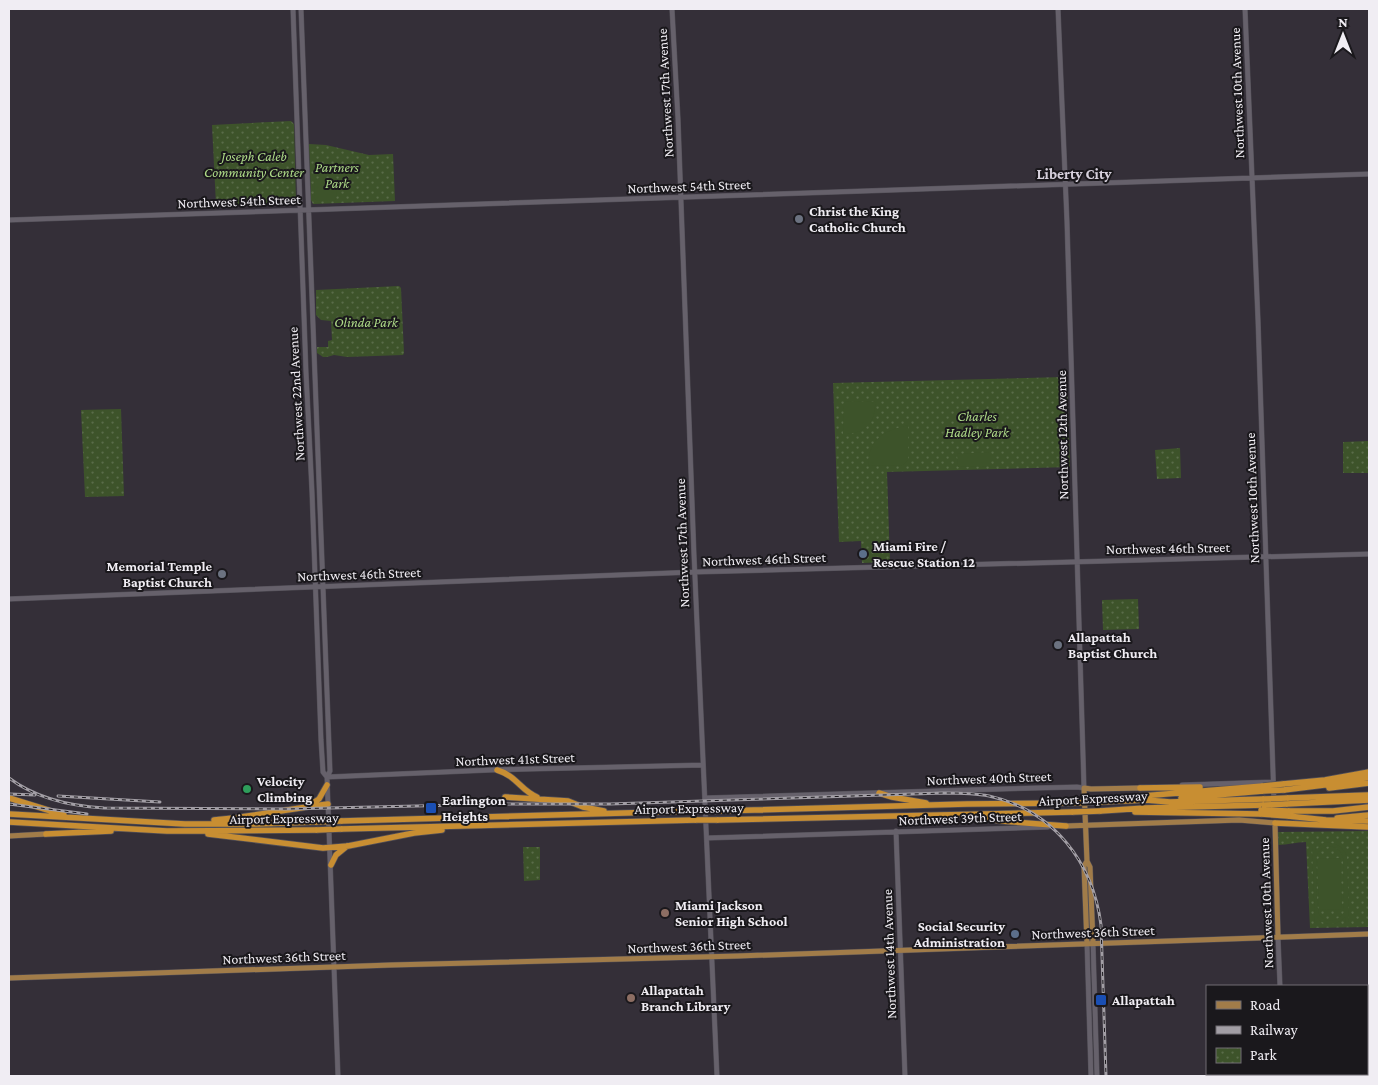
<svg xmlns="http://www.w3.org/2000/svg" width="1378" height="1085" font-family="'Crimson Pro',serif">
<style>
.park{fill:url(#park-dots)}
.garden{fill:#3d532a;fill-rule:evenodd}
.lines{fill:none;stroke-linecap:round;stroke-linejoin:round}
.secondary-casing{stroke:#524f57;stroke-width:5.5}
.primary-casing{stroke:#524f57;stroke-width:6}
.highway-casing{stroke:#524f57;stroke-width:7}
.secondary{stroke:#66616b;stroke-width:4.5}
.primary{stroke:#a17c49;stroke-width:5}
.highway{stroke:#c88e32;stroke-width:5.5}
.rail-casing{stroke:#a29ea5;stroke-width:3}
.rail{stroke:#1a181c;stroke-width:1;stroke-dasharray:4;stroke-linecap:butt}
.highway-bridge-casing{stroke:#524f57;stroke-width:7;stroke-linecap:butt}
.highway-bridge{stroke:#c88e32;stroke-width:5.5}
.worship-dot{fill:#6b7280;stroke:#1a181c;stroke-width:2}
.service-dot{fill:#5c6f8a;stroke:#1a181c;stroke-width:2}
.leisure-dot{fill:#2e9e5b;stroke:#1a181c;stroke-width:2}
.transit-dot{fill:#1a4fb4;stroke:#1a181c;stroke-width:2}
.education-dot{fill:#8d6e63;stroke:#1a181c;stroke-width:2}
.labels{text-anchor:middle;stroke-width:4;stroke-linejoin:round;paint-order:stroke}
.street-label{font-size:14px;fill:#f0edf3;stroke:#1a181c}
.park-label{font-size:14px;font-style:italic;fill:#aedb88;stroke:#1a181c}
.poi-label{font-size:14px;font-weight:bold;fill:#f0edf3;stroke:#1a181c;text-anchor:start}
.neighbourhood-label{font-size:15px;font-weight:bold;fill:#d7d1dd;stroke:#1a181c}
</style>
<defs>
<pattern id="park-dots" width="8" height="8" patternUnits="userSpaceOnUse" patternTransform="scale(1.25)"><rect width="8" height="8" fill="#3d532a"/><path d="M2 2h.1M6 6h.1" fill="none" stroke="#596c49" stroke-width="1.8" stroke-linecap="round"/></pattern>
</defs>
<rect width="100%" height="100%" fill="#342f38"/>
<path class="park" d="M291,121L294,124L296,202L294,203L218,206L216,205L212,125Z
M309,144L326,145L369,155L393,154L395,201L313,204L311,200Z
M399,286L401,288L404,353L403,355L347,357L334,355L327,357H323L317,353V347H328V341L332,340L331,321L321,320L316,315V290Z
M1064,377L1067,379L1070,467L887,472L890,562L862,563L861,541L839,542L833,383Z
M121,409L124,496L85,497L81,410Z
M1368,441L1369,473H1343V442Z
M1180,448L1181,478L1157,479L1155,450Z
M1138,599L1139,629L1103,630L1102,600Z
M1369,831V927L1310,928L1306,842C1296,842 1288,845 1278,845V832Z
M523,847H540V880L524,881Z"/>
<path class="garden" d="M323,177C335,180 340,189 335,200L317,201L315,199L314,180Z
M846,401L875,402C876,423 864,434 843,434L844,404Z
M908,425V460L903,465L868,466C869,439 883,431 908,425Z
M990,452V466L958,467L957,454Z
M1323,843C1335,842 1343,846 1347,857L1349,923H1346L1345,917C1337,925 1326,927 1318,919V924H1315L1312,846H1315L1316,850ZM1329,846C1337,847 1341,850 1343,858L1344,912C1339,921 1325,925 1319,914C1317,909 1315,860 1317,855C1319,850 1323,847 1329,846Z
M1340,858L1342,909L1319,910L1317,859Z"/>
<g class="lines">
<defs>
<path id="secondary" d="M293,9L306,372L312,492L321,740L323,772L327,777L338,1076
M301,9L330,771L327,777
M672,9L678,119L694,555L717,1076
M1245,9L1258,320L1274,802
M9,220L1369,174
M9,599L695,572L1369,554
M327,777L491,770L703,765
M1182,785L1273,782
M705,798L1036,788L1077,787L1084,788L1067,222L1058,9
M896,831L905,1076
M707,838L1048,827
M1278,937L1280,986
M1093,943L1097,1076
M1087,944L1091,1076
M1283,1074V1076"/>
<path id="primary" d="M1066,826L1239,820L1275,823L1278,937
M9,836L46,834
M1093,943L1090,867L1087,861L1084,788L1091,789L1140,788
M1087,944L1084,866L1087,861
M9,978L391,965L738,956L1369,934"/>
<path id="highway" d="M497,770C517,776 521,791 537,797
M1283,784L1325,780L1369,772
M1140,788L1200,787
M1329,788L1369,783
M1284,790L1332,784L1369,777
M879,793L892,797L926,803
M505,797L568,801L583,807L604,811
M9,798L64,815
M1181,798L1263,791
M1287,798L1369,795
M1124,799L1130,797L1263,786
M1098,802L1146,800L1170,802L1264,799
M1286,804L1369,800
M313,806L328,804
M716,811L967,804L1072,803
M1100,811L1146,808L1264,805
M1288,811H1333L1369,807
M1135,812L1261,814
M9,814L185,824H255L316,822
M1288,816L1326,820L1369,821
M973,817L1001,821L1066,826
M1337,818L1369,815
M214,820L234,818L307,807L319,799L327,785
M717,820L1073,812
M341,821L696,811
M9,822L167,831L317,830
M1275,823L1369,827
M341,829L696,820
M46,834L111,831
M208,834L323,848L348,846L414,833L442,830
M331,865L336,855L347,846"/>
</defs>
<use href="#secondary" class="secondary-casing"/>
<use href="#primary" class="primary-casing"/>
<use href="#highway" class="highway-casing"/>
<use href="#secondary" class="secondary"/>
<use href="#primary" class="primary"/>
<use href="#highway" class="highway"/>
<defs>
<path id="rail" d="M9,778C37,799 70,806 104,808L286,809L503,804H610L943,793C959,793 974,793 989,796C1053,810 1093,862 1101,925L1106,1076
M9,794L35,795
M58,796L160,802
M9,804L87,814"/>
</defs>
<use href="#rail" class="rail-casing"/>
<use href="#rail" class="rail"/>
<defs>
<path id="highway-bridge" d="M1263,786L1283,784
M1263,791L1284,790
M1264,799L1287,798
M1072,803L1098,802
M1264,805L1286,804
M1261,810L1288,811
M696,811H716
M1073,812L1100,811
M1261,814L1288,816
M696,820H717
M316,822L341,821
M317,830L341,829"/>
</defs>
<use href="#highway-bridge" class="highway-bridge-casing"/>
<use href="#highway-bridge" class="highway-bridge"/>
</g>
<g class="worship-dot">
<circle cx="799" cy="219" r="5"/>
<circle cx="222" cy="574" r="5"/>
<circle cx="1058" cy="645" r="5"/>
</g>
<g class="service-dot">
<circle cx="863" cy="554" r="5"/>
<circle cx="1015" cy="934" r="5"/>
</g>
<circle class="leisure-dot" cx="247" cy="789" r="5"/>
<g class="transit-dot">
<rect x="425" y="802" width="12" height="12" rx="2.5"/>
<rect x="1095" y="994" width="12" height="12" rx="2.5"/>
</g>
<g class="education-dot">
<circle cx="665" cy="913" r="5"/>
<circle cx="631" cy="998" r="5"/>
</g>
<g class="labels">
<g class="street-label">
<text transform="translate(665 93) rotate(-93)" y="5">Northwest 17th Avenue</text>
<text transform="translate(1237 93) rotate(-92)" y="5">Northwest 10th Avenue</text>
<text transform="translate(689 186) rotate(-2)" y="5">Northwest 54th Street</text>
<text transform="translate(239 201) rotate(-2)" y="5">Northwest 54th Street</text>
<text transform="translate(296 394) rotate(-93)" y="5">Northwest 22nd Avenue</text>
<text transform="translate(1062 435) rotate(-91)" y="5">Northwest 12th Avenue</text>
<text transform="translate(1252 498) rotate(-92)" y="5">Northwest 10th Avenue</text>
<text transform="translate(682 543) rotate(-92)" y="5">Northwest 17th Avenue</text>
<text transform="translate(1168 548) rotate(-1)" y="5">Northwest 46th Street</text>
<text transform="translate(764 559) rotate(-2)" y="5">Northwest 46th Street</text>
<text transform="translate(359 574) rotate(-2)" y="5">Northwest 46th Street</text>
<text transform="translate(515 759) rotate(-2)" y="5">Northwest 41st Street</text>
<text transform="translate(989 778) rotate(-2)" y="5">Northwest 40th Street</text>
<text transform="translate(1093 798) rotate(-3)" y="5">Airport Expressway</text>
<text transform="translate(689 808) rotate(-1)" y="5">Airport Expressway</text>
<text transform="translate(284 818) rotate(-1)" y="5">Airport Expressway</text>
<text transform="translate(960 818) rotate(-2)" y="5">Northwest 39th Street</text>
<text transform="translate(1266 903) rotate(-92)" y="5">Northwest 10th Avenue</text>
<text transform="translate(1093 932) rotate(-2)" y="5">Northwest 36th Street</text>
<text transform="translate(689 946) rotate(-2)" y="5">Northwest 36th Street</text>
<text transform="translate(889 954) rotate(-92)" y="5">Northwest 14th Avenue</text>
<text transform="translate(284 957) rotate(-2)" y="5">Northwest 36th Street</text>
</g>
<g class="park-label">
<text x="254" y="161">Joseph Caleb<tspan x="254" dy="16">Community Center</tspan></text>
<text x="337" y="172">Partners<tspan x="337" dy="16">Park</tspan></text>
<text x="366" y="327">Olinda Park</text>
<text x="977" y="421">Charles<tspan x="977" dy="16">Hadley Park</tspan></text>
</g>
<g class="poi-label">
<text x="809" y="216">Christ the King<tspan x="809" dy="16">Catholic Church</tspan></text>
<text x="873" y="551">Miami Fire /<tspan x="873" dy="16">Rescue Station 12</tspan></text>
<text x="212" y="571" text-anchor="end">Memorial Temple<tspan x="212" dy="16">Baptist Church</tspan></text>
<text x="1068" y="642">Allapattah<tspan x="1068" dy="16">Baptist Church</tspan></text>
<text x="257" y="786">Velocity<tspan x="257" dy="16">Climbing</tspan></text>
<text x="442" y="805">Earlington<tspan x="442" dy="16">Heights</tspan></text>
<text x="675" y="910">Miami Jackson<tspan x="675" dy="16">Senior High School</tspan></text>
<text x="1005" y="931" text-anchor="end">Social Security<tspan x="1005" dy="16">Administration</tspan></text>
<text x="641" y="995">Allapattah<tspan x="641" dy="16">Branch Library</tspan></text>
<text x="1112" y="1005">Allapattah</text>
</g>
<g class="neighbourhood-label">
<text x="1074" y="179">Liberty City</text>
</g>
</g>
<rect width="1378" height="1085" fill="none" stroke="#f0edf3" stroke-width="20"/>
<rect x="1206" y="985" width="162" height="90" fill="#1a181c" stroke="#706d72"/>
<rect x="1216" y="1001" width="25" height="8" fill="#a17c49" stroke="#706d72"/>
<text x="1250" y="1010" font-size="15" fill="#f0edf3">Road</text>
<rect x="1216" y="1026" width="25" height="8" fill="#a29ea5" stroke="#706d72"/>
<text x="1250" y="1035" font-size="15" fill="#f0edf3">Railway</text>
<rect x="1216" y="1048" width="25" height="15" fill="url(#park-dots)" stroke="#706d72"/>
<text x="1250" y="1060" font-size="15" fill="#f0edf3">Park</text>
<g transform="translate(1343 35)" stroke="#1a181c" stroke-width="4" paint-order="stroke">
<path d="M0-4L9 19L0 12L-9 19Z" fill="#f0edf3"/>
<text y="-8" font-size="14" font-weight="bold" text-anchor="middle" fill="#f0edf3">N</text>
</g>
</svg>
